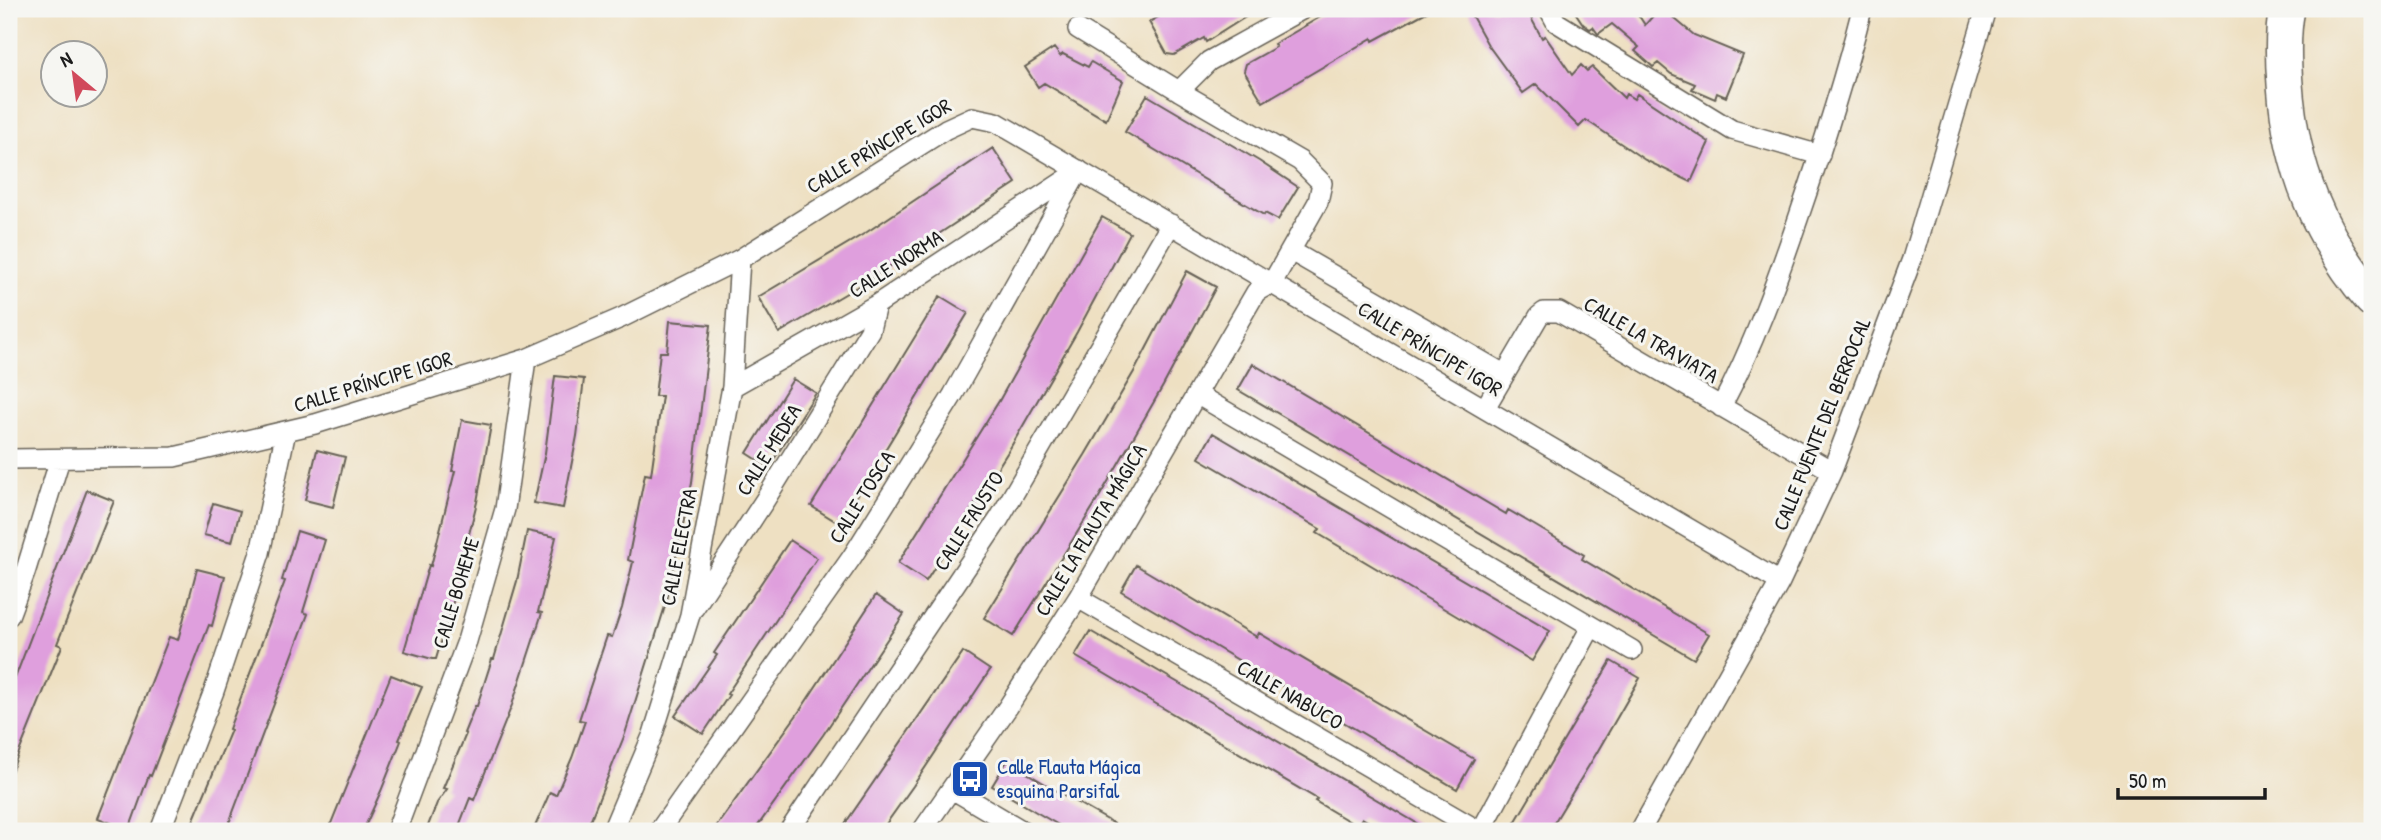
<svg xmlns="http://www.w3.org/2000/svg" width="2381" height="840" font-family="'Patrick Hand',sans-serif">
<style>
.building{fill:#df9fdd}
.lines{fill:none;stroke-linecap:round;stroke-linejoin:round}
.minor-casing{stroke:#666156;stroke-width:22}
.motorway-casing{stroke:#666156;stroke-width:38}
.minor{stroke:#fff;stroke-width:19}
.motorway{stroke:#fff;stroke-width:35}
.labels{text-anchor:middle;stroke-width:6;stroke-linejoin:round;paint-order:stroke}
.street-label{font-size:21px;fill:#1c1c1c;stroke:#f6f6f2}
.transit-label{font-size:21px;fill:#164399;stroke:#f6f6f2;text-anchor:start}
</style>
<rect width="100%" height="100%" fill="#f6f6f2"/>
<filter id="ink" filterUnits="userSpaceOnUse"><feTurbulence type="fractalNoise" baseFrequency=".0143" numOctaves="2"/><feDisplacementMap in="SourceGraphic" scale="14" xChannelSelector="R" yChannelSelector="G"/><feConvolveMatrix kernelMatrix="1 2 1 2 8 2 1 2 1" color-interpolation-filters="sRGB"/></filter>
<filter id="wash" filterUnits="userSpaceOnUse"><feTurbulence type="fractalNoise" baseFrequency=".00686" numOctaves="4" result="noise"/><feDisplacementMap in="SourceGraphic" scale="28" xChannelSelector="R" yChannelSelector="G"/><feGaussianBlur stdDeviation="1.57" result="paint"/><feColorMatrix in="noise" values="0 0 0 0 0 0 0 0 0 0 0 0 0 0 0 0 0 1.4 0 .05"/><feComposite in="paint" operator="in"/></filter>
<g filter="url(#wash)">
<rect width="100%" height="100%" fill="#eee0c2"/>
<g id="blocks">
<path class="building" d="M1158,9H1258L1206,42L1204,38L1174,55L1167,54L1149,22L1162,15Z
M1334,9H1432L1373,41L1372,38L1263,102L1244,71L1246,64L1276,47L1274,44Z
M1468,9H1526L1542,38L1545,36L1572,75L1581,65L1587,71L1592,67L1624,98L1626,94L1634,99L1637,94L1709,142L1691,182L1645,160L1586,120L1579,127L1536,84L1523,93L1488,45Z
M1573,9H1636L1635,10L1645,25L1659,9H1663L1694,35L1743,55L1726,97L1717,93L1715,99L1692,89L1695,84L1671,74L1658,63L1653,67L1635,51L1639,47L1612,24L1598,34L1593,27L1590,29L1583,24Z
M1054,48L1060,56L1063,54L1088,67L1091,62L1123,81L1106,120L1044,83L1038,87L1025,67Z
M1147,95L1259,161L1298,187L1278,220L1265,213L1264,215L1125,132Z
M993,148L1016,183L872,278L779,333L758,297L867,232Z
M1102,217L1130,233L1077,332L1009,450L926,581L898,563L999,401Z
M1187,271L1216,287L1163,386L1098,499L1013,636L984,618L1085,455L1135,370Z
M940,296L968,313L840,524L811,506Z
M670,321L711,325L692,482L667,600L625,734L586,831H533L550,792L556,795L572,758L585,721L579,720L607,636L612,637L622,608L633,562L628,560L645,474L651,475L662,396H655L660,352H667Z
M1253,364L1506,514L1508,510L1534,525L1584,555L1582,559L1709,634L1694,659L1238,390Z
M555,376L584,379L577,436L563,508L534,503L545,453Z
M793,379L816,393L769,467L747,453Z
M462,420L491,425L477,502L459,574L461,575L436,659H432L404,651L429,565L431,566L455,471H452Z
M1213,433L1550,631L1532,661L1317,533L1320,529L1199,458Z
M317,450L345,457L333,507L305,500Z
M87,490L114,501L57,644L62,646L9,777V694Z
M213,503L240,511L232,542L204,535Z
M297,531L325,540L303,612L308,614L226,831H189L231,730L229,729L285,581L282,580Z
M527,531L556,537L538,612L542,613L512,705L474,800L470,798L457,831H426L437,803L447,789L443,788L466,734L464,733L475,706H477L492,659H494L517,581Z
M790,540L817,558L727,694L729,695L703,734L675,716L717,655L714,653Z
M1136,565L1257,637L1259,633L1474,759L1457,789L1121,591Z
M197,569L225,576L212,626L209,625L151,776L149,775L129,830L98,818L169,637L178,640Z
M876,595L904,614L823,735L754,831H713L801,709Z
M1090,631L1194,692L1430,831H1385L1362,818L1357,826L1315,801L1317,799L1075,656Z
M963,652L990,670L913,786L881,831H840Z
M1611,661L1640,678L1596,754L1549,831H1510Z
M391,675L422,687L399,740L401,741L381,791L363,831H328Z
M1007,761L1067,797L1127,831H1069L1036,812L992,786Z"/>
</g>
</g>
<g filter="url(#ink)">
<use href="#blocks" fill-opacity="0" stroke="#666156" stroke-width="2"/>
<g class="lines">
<defs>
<path id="minor" d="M1549,9L1556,22L1732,130L1820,155
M1179,91L1209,61L1303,9
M1291,251L1504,374
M732,387L876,305L1076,173
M1198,395L1632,650
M1721,407C1753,347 1776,283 1798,219C1822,149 1844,80 1862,9
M1485,408L1539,316L1544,312H1559L1832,471
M9,459L174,457L315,424L526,359L621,318L740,259L946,129L972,117L996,122L1780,582
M1078,598L1479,831
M694,608L765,500L870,330L876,305
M9,616L25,573L60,459
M952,789L1023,831
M160,831L214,691L260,553L286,431
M396,831L467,641L505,509L526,359
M612,831L653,734L690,615L732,387L740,259
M659,831L852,557L953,395L1079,170
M789,831L999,519L1171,224
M922,831L1008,707L1078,598L1256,292L1272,283L1318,202L1322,183L1300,161L1179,91L1078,29
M1481,831L1591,627
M1640,831L1780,582L1832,471L1912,259L1986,9"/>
<path id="motorway" d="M2287,9C2282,33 2283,60 2285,84C2291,168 2318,235 2372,299"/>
</defs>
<use href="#minor" class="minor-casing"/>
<use href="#motorway" class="motorway-casing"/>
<use href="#minor" class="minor"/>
<use href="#motorway" class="motorway"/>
</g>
</g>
<defs>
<symbol id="bus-square" viewBox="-11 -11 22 22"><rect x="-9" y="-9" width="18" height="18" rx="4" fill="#1a4fb4" stroke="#f6f6f2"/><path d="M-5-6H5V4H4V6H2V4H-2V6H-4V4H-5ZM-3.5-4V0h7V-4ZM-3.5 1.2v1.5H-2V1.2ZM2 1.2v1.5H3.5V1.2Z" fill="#fff"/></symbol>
</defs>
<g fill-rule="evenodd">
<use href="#bus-square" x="948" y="757" width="44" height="44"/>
</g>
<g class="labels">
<g class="street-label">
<text transform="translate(879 146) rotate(-31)" y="7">CALLE PRÍNCIPE IGOR</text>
<text transform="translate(896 264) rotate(-33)" y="7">CALLE NORMA</text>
<text transform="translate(1651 340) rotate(30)" y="7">CALLE LA TRAVIATA</text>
<text transform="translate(1430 349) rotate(31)" y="7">CALLE PRÍNCIPE IGOR</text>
<text transform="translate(373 382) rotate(-17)" y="7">CALLE PRÍNCIPE IGOR</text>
<text transform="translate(1822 424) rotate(-68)" y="7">CALLE FUENTE DEL BERROCAL</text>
<text transform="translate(769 450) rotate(-58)" y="7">CALLE MEDEA</text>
<text transform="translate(862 497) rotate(-58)" y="7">CALLE TOSCA</text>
<text transform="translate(969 521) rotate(-58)" y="7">CALLE FAUSTO</text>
<text transform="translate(1091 530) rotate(-59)" y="7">CALLE LA FLAUTA MÁGICA</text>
<text transform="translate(679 547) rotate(-79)" y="7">CALLE ELECTRA</text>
<text transform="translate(456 593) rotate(-73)" y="7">CALLE BOHEME</text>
<text transform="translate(1290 695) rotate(30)" y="7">CALLE NABUCO</text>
</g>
<g class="transit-label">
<text x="997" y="774">Calle Flauta Mágica<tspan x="997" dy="24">esquina Parsifal</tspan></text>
</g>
</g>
<rect width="2381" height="840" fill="none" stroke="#f6f6f2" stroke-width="35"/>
<g transform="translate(74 74) rotate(331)"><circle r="33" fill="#f6f6f2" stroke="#9f9f9c" stroke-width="2"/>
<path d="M0-5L12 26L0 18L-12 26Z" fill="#d1495b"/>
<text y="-10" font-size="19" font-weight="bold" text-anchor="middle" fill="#1c1c1c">N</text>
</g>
<path d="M2118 788v10h147v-10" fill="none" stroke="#1c1c1c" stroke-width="3.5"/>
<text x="2129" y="788" font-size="21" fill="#1c1c1c" stroke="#f6f6f2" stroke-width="5" paint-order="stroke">50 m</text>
</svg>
